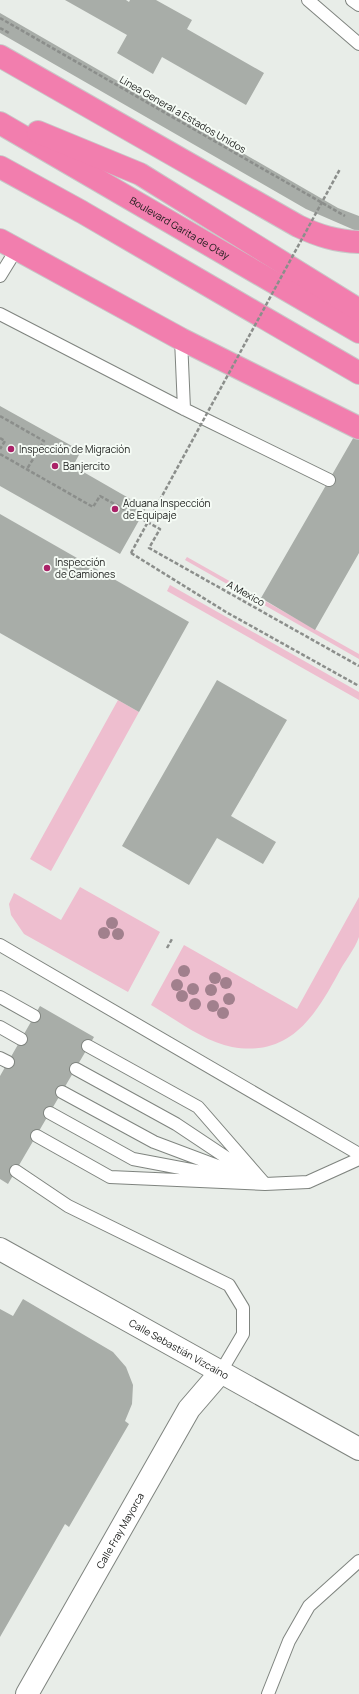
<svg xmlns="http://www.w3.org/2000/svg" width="359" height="1694" font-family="Manrope,sans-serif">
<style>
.green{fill:#eebecf}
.building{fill:#a8ada8}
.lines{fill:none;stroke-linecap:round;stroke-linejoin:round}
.lane-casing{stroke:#7f847f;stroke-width:14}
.street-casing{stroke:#7f847f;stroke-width:24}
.highway-casing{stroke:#c8c8c8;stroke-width:24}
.path{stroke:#8b8e8b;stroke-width:2.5;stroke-dasharray:4 2;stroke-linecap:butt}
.lane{stroke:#fff;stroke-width:12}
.street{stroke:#fff;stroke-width:22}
.highway{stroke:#f27eae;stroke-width:22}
.path-bridge{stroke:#8b8e8b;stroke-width:2.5;stroke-dasharray:4 2;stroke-linecap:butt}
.tree{fill:#a1808d}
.poi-dot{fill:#aa2268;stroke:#f5fbf5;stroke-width:1.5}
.labels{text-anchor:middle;stroke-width:4;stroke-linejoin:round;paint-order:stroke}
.street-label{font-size:10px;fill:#191b19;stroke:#f5fbf5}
.poi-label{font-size:10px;fill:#191b19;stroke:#f5fbf5;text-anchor:start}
</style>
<rect width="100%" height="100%" fill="#e8ede8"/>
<path class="green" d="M187,557L359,654V659L185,560Z
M170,585L359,692V700L167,591Z
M118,700L139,712L51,871L30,859Z
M80,887L160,932L128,992L24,934L11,915L9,904L14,893L61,920Z
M359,897C359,908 359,928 359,937C355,949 344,962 338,974C314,1018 289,1057 232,1047C205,1042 175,1019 151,1005L184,945L297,1009Z"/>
<path class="building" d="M65,0H126L129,2L130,0H156L192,20L187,29L264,73L246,105L162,57L153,74L117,53L127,35Z
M0,13L338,208L359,216V232L306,209L0,33Z
M0,406L81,451L73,466L146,508L120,554L0,486Z
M359,428V553L315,630L261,598Z
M0,514L189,622L139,712L0,633Z
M217,680L287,720L231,816L276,842L263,864L217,838L189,885L122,846Z
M40,1006L94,1037L8,1184L0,1179V1076Z
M23,1299L113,1352L126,1367L133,1385L132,1404L125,1421L129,1424L69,1527L65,1524L0,1637V1309L13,1316Z"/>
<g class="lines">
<defs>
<path id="lane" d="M308,0L359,44
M352,0L359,5
M0,276L16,250
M0,314L184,409L329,480
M181,339L184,409
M0,945L359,1154
M0,997L34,1016
M0,1027L21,1039
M88,1046L198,1107L265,1184
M0,1058L8,1062
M76,1069L176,1124L248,1172
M62,1092L154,1142L255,1180
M50,1113L133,1159L223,1176
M37,1136L110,1177L265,1184L308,1182L359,1159
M16,1171L68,1206L229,1285L243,1308V1334L220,1373
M268,1694L289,1641L309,1606L359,1561"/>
<g id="street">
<path id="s1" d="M0,1249L359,1449"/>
<path id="s2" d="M27,1694L189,1409L220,1373"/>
</g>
<g id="highway">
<path d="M0,56L298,226C319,236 336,241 359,242"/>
<path id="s3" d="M0,123L359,332"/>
<path d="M38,132L140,174L359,310"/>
<path d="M0,167L82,212L359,373"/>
<path d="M0,240L181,339L359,428"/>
</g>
</defs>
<use href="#lane" class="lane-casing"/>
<use href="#street" class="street-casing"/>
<use href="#highway" class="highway-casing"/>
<path class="path" d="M0,18L345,216
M0,28L9,33
M0,416L44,441L27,469
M0,438L5,441L0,449
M0,454L93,507L100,496L160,529L149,548L359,666
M131,553L226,612L359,686
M167,948L172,939"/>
<use href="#lane" class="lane"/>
<use href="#street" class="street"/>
<use href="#highway" class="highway"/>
<path class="path-bridge" d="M131,553L340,169"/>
</g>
<g class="tree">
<circle cx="112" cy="923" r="6"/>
<circle cx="104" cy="933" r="6"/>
<circle cx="118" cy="934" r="6"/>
<circle cx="184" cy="971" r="6"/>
<circle cx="215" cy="978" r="6"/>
<circle cx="226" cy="983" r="6"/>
<circle cx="177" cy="985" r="6"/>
<circle cx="193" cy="989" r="6"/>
<circle cx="211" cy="990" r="6"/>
<circle cx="182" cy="996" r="6"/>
<circle cx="229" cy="999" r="6"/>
<circle cx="195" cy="1004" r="6"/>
<circle cx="213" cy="1006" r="6"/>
<circle cx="223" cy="1013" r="6"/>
</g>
<g class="poi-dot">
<circle cx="11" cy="449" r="4"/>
<circle cx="55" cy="466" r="4"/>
<circle cx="115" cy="509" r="4"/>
<circle cx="47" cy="568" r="4"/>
</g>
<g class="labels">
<g class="street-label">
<text transform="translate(183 114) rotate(30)" y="4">Linea General a Estados Unidos</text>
<text dy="4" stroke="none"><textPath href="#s3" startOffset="208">Boulevard Garita de Otay</textPath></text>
<text transform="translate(246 593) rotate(29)" y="4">A Mexico</text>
<text dy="4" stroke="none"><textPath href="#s1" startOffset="205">Calle Sebastián Vizcaíno</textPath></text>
<text dy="4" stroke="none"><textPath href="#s2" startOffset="188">Calle Fray Mayorca</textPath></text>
</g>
<g class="poi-label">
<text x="19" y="453">Inspección de Migración</text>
<text x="63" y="470">Banjercito</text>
<text x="123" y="507">Aduana Inspección<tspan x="123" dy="12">de Equipaje</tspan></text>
<text x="55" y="566">Inspección<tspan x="55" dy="12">de Camiones</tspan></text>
</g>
</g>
</svg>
